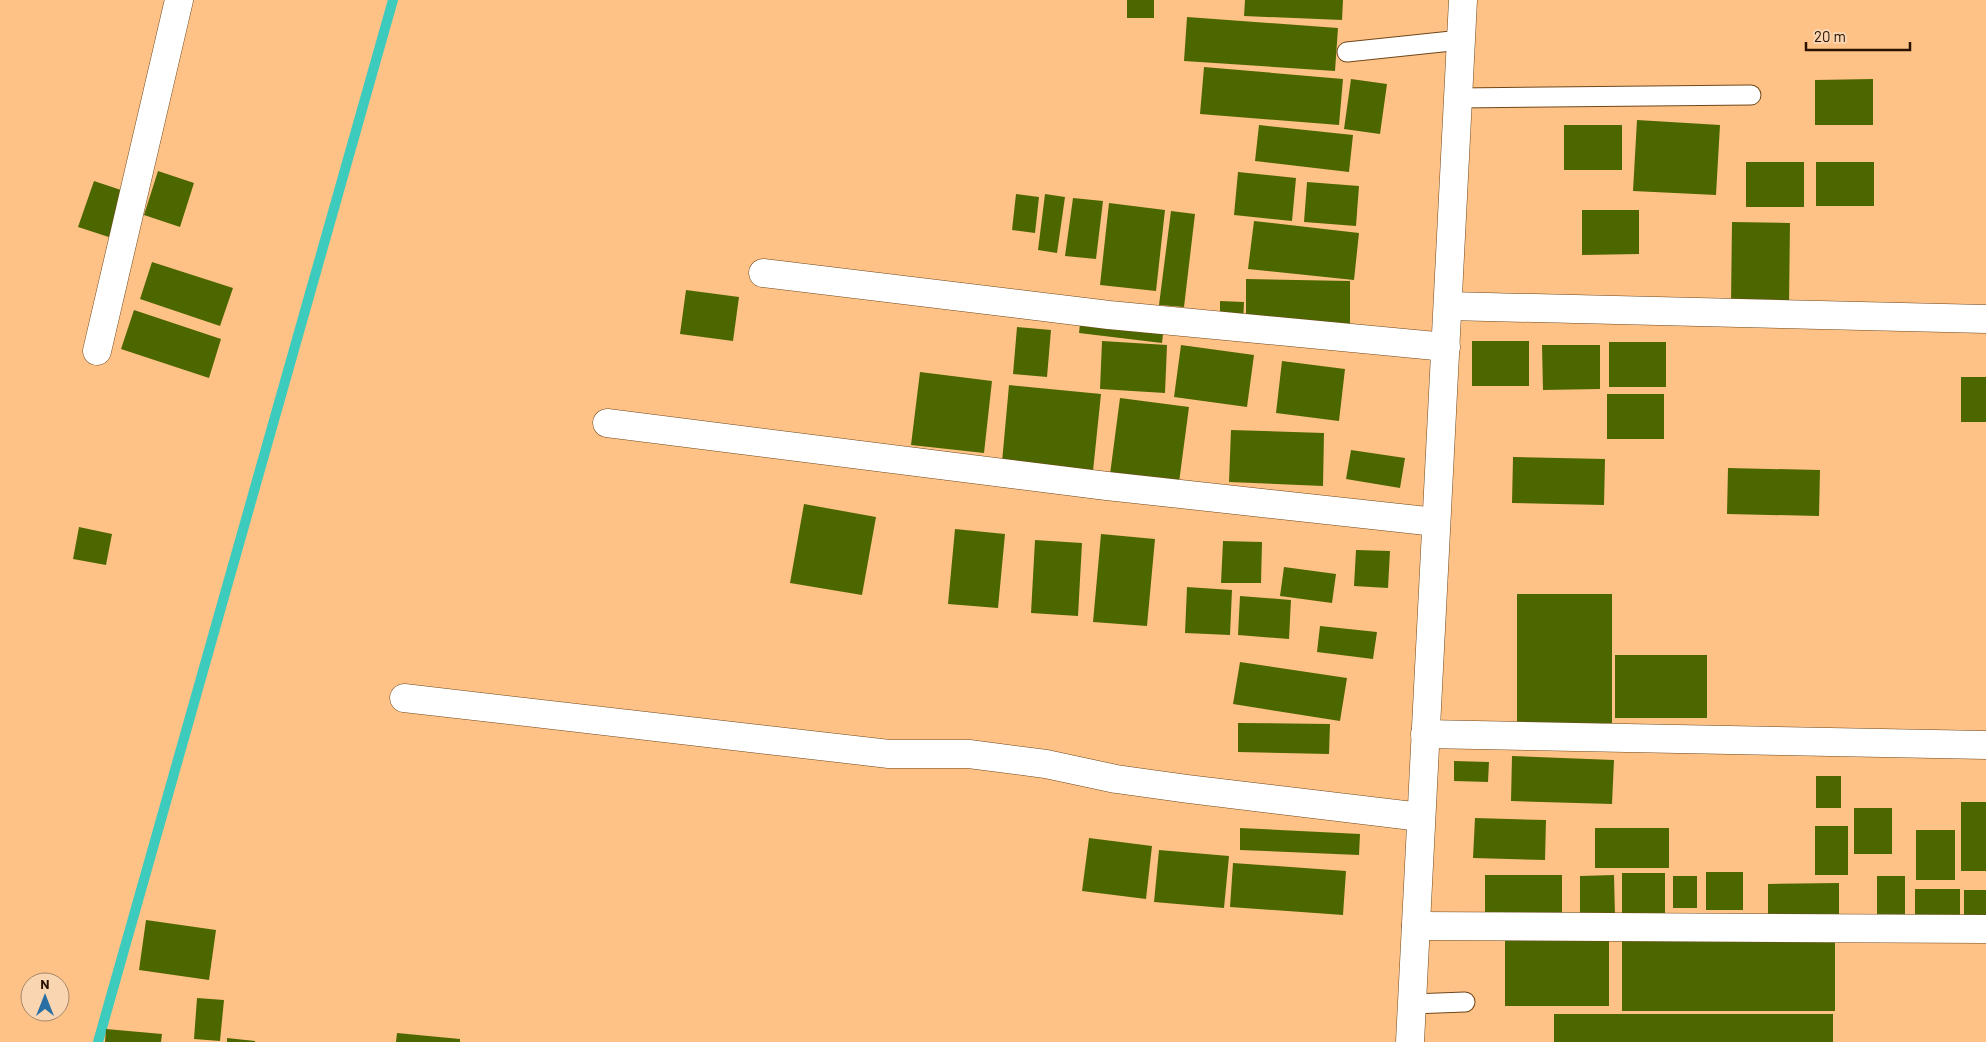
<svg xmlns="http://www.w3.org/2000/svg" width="1986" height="1042" font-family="Barlow,sans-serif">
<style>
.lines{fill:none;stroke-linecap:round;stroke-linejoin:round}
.stream{stroke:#3ccbbc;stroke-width:10}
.building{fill:#4d6700}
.lane-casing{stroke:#70471a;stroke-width:21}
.street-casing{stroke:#70471a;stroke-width:29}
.secondary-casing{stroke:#70471a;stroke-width:29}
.lane{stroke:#fff;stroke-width:19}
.street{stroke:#fff;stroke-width:28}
.secondary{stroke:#fff;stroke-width:28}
</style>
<rect width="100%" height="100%" fill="#fec287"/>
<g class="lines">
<path class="stream" d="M98,1042L393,0"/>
</g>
<path class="building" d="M1127,0H1154V18H1127Z
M1245,0H1343L1342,20L1244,16Z
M1187,17L1338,28L1335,71L1184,61Z
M1204,67L1343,79L1339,125L1200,114Z
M1351,79L1387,84L1380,134L1344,129Z
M1873,79V125H1815V80Z
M1637,120L1720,125L1716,195L1633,191Z
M1259,125L1353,135L1349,172L1255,161Z
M1564,125H1622V170H1564Z
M1746,162H1804V207H1746Z
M1816,162H1874V206H1816Z
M158,171L194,183L180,227L144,215Z
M1238,172L1296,178L1292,221L1234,215Z
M94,181L133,194L118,240L78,227Z
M1307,182L1359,186L1356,226L1304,222Z
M1016,194L1039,197L1035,233L1012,230Z
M1045,194L1065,197L1057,253L1038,250Z
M1073,198L1103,201L1096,259L1065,256Z
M1109,203L1165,210L1156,291L1100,285Z
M1582,210H1639V254L1582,255Z
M1171,211L1195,214L1184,307L1159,305Z
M1254,221L1359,233L1354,280L1248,269Z
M1732,222L1790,223L1789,306L1731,305Z
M152,262L233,288L220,326L140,299Z
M1246,279L1350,281V328L1246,326Z
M686,290L739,297L733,341L680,334Z
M1220,301L1244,302L1243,323H1220Z
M134,310L221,339L209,378L121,349Z
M1081,314L1164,325L1162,343L1079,333Z
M1017,327L1051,330L1047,377L1013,374Z
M1102,341L1167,345L1165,393L1100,389Z
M1472,341H1529V386H1472Z
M1609,342H1666V387H1609Z
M1181,345L1254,355L1247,407L1174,397Z
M1542,345H1600V389L1543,390Z
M1282,361L1345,369L1339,421L1276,413Z
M920,372L992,381L984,453L911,445Z
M1961,377H1986V422H1961Z
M1009,385L1101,394L1093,471L1002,462Z
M1607,394H1664V439H1607Z
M1120,398L1189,407L1178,490L1109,482Z
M1231,430L1324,433L1323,486L1229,482Z
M1351,450L1405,458L1400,488L1346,479Z
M1513,457L1605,459L1604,505L1512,503Z
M1728,468L1820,470L1819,516L1727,514Z
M804,504L876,517L862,595L790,583Z
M79,527L112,534L106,565L73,559Z
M955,529L1005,534L998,608L948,604Z
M1101,534L1155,539L1147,626L1093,622Z
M1035,540L1082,543L1078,616L1031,613Z
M1223,541L1262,542L1261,583H1221Z
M1356,550L1390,551L1388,588L1354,586Z
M1284,567L1336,574L1332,603L1280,596Z
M1187,587L1232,590L1230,635L1185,633Z
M1517,594H1612V723L1517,724Z
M1240,596L1291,600L1289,639L1238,635Z
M1320,626L1377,632L1373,659L1317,652Z
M1615,655H1707V718H1615Z
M1240,662L1347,678L1340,721L1233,704Z
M1238,723L1330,724L1329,754L1238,752Z
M1512,756L1614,760L1612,804L1511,801Z
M1454,761L1489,762L1488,782L1454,781Z
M1816,776H1841V808H1816Z
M1961,802H1986V871H1961Z
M1854,808H1892V854H1854Z
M1475,818L1546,820L1545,860L1473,858Z
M1815,826H1848V875H1815Z
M1240,828L1360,834L1359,855L1240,850Z
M1595,828H1669V868H1595Z
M1916,830H1955V880H1916Z
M1089,838L1152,846L1146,899L1082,891Z
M1159,850L1229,856L1224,908L1154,902Z
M1233,863L1346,871L1343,915L1230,907Z
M1706,872H1743V910H1706Z
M1622,873H1665V918H1622Z
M1485,875H1562V915H1485Z
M1614,875L1615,916H1580V876Z
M1673,876H1697V908H1673Z
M1877,876H1905V926H1877Z
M1839,883V924H1768V884Z
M1915,889H1960V923H1915Z
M1964,890H1986V925H1964Z
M146,920L216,930L209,980L139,970Z
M1505,936H1609V1006H1505Z
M1622,937H1835V1011H1622Z
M197,998L224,1000L220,1041L194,1039Z
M1554,1014H1833V1042H1554Z
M106,1029L162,1034L161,1042H105Z
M397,1033L460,1039V1042H396Z
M227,1038L255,1041V1042H227Z"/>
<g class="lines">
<defs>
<path id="lane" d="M1347,52L1461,40
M1458,98L1751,95
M1412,1004L1465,1002"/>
<path id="street" d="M763,273L1109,315L1446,347
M1448,306L1986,319
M97,351L179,0
M607,423L1107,486L1436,522
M404,698L889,754H969L1046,764L1116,779L1188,789L1421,817
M1425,734L1986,745
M1416,926L1986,929"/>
<path id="secondary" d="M1410,1042L1463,0"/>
</defs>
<use href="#lane" class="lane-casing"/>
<use href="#street" class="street-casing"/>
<use href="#secondary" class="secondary-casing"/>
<use href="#lane" class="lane"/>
<use href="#street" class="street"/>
<use href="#secondary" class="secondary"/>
</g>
<g transform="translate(45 997)"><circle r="24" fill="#fad5b2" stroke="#a6876b"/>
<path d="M0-4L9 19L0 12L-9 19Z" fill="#296fa4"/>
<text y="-8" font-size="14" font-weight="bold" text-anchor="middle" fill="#291300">N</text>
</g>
<path d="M1806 42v8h104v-8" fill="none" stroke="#291300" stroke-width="2.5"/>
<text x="1814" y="42" font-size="15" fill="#291300" stroke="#fad5b2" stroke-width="4" paint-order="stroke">20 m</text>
</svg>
